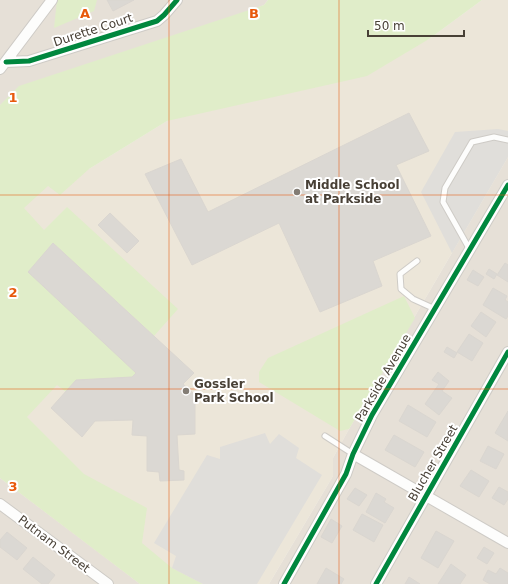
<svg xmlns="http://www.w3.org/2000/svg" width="508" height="584" font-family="'DejaVu Sans',sans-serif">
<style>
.residential{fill:#e6e0d7}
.education{fill:#ece6d9}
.green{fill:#e0edc9}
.parking{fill:#e0deda}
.building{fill:#dbd8d3;stroke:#dad6d0}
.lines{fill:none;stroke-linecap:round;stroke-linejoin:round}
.service-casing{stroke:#cecbc6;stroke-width:7}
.minor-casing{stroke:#cecbc6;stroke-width:12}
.service{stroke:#fdfdfc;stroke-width:5}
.minor{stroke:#fdfdfc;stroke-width:10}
.cycleway-casing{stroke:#fff;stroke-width:8}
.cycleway{stroke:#00873e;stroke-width:5}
.grid{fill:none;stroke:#e8590c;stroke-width:1;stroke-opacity:0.55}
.poi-dot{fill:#837d75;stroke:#fff;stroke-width:1.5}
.labels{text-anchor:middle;stroke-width:4;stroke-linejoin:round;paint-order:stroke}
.street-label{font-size:12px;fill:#484036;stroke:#fff}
.poi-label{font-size:12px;font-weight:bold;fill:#484036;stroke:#fff;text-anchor:start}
.grid-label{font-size:13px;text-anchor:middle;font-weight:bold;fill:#e8590c;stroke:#fff;stroke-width:4;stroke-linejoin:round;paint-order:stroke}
</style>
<rect width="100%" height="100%" fill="#f1efea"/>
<path class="residential" d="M0,0H268L264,5L0,105Z
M508,157V584H269L333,476V458L349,429Z
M0,478L97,551L140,584H0Z"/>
<path class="education" d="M482,0H508V157L349,429L333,458V476L269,584H140L0,478V134L89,169L167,121L429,39Z"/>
<path class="green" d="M57,0H97L94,11L54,28Z
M268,0H482L429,39L367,76L167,121L89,169L60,195L48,186L24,208L44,230L67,207L178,309L154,336L53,243L136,373L132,377L76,380L66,392L57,385L27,417L84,474L147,508L142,543L172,568L203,584H140L0,478V105L19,86L264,5Z
M404,296L415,318L349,429L340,431L259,382V372L268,358Z"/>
<path class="parking" d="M498,129L508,131V157L452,253L421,192L455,132Z
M265,433L270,444L279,434L299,448L296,458L322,475L257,584H203L172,568L176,556L154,543L207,455L220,459V447Z"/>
<path class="building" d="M107,0H134L113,11Z
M409,113L429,151L396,165L431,236L373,261L382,286L320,312L279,223L192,265L145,174L181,159L208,212Z
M110,213L139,241L127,253L98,225Z
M53,243L194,373L183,384L195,395V434L177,435L179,470L184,471V480L160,481L159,472L147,471V436L132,435L133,420L95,421L82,437L51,408L76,380L132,377L136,373L28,272Z
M505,263L508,265V282L497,275Z
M489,269L497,274L494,279L486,274Z
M473,270L484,277L478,286L467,280Z
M493,288L507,296L505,300L508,302V316L506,319L483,305Z
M481,312L496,322L486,337L471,326Z
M469,334L483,343L472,361L457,352Z
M447,347L457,353L454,358L444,352Z
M438,372L449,381L442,391L452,398L439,415L425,404L439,384L432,380Z
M408,405L436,422L427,437L399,421Z
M508,411V441L495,433Z
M394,435L424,452L415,467L385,450Z
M488,446L504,454L496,469L480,461Z
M471,470L489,481L479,497L460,486Z
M499,487L508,492V499L504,505L492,498Z
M355,488L367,495L359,506L347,499Z
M376,493L386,499L384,502L394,508L385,523L366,512Z
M362,514L383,525L374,542L353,530Z
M331,519L342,526L332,543L321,537Z
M436,531L454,541L438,568L421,558Z
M7,532L27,548L17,560L0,547V540Z
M484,547L494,553L487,564L477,558Z
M33,557L55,575L48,584H42L23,569Z
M451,564L466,575L460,584H438Z
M326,568L344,579L341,584H317Z
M500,568L508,573V584H490L483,580L488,570L496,574Z
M409,577L420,584H405Z"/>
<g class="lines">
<defs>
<path id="service" d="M470,250L443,202L445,188L472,142L494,137L508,140
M417,261L400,274L401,289L413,299L435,309
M325,436L353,454"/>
<path id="minor" d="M6,62L29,61L157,21L164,15L177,0
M0,69L52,0
M353,454L508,543
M0,504L108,584
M284,584L346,474L353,454L372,415L508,185
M376,584L508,352"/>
</defs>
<use href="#service" class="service-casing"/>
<use href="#minor" class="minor-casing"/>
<use href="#service" class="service"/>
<use href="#minor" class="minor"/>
<defs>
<path id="cycleway" d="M6,62L29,61L157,21L164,15L177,0
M284,584L346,474L353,454L372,415L508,185
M376,584L508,352"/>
</defs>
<use href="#cycleway" class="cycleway-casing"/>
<use href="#cycleway" class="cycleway"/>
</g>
<path class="grid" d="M169,0V584M339,0V584M0,195H508M0,389H508"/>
<g class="poi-dot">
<circle cx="297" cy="192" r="4"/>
<circle cx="186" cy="391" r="4"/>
</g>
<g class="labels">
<g class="street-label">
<text transform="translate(93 30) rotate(-18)" y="4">Durette Court</text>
<text transform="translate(383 378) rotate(-60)" y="4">Parkside Avenue</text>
<text transform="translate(433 463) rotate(-60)" y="4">Blucher Street</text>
<text transform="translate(54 544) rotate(37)" y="4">Putnam Street</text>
</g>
<g class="poi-label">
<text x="305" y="189">Middle School<tspan x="305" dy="14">at Parkside</tspan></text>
<text x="194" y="388">Gossler<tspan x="194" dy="14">Park School</tspan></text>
</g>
</g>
<g class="grid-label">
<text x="85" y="18">A</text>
<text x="254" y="18">B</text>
<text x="13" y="102">1</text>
<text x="13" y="297">2</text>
<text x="13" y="491">3</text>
</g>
<path d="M368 30v6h96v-6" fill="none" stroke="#484036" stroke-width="2"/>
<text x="374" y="30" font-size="12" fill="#484036" stroke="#ffffff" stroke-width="3" paint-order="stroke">50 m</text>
</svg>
